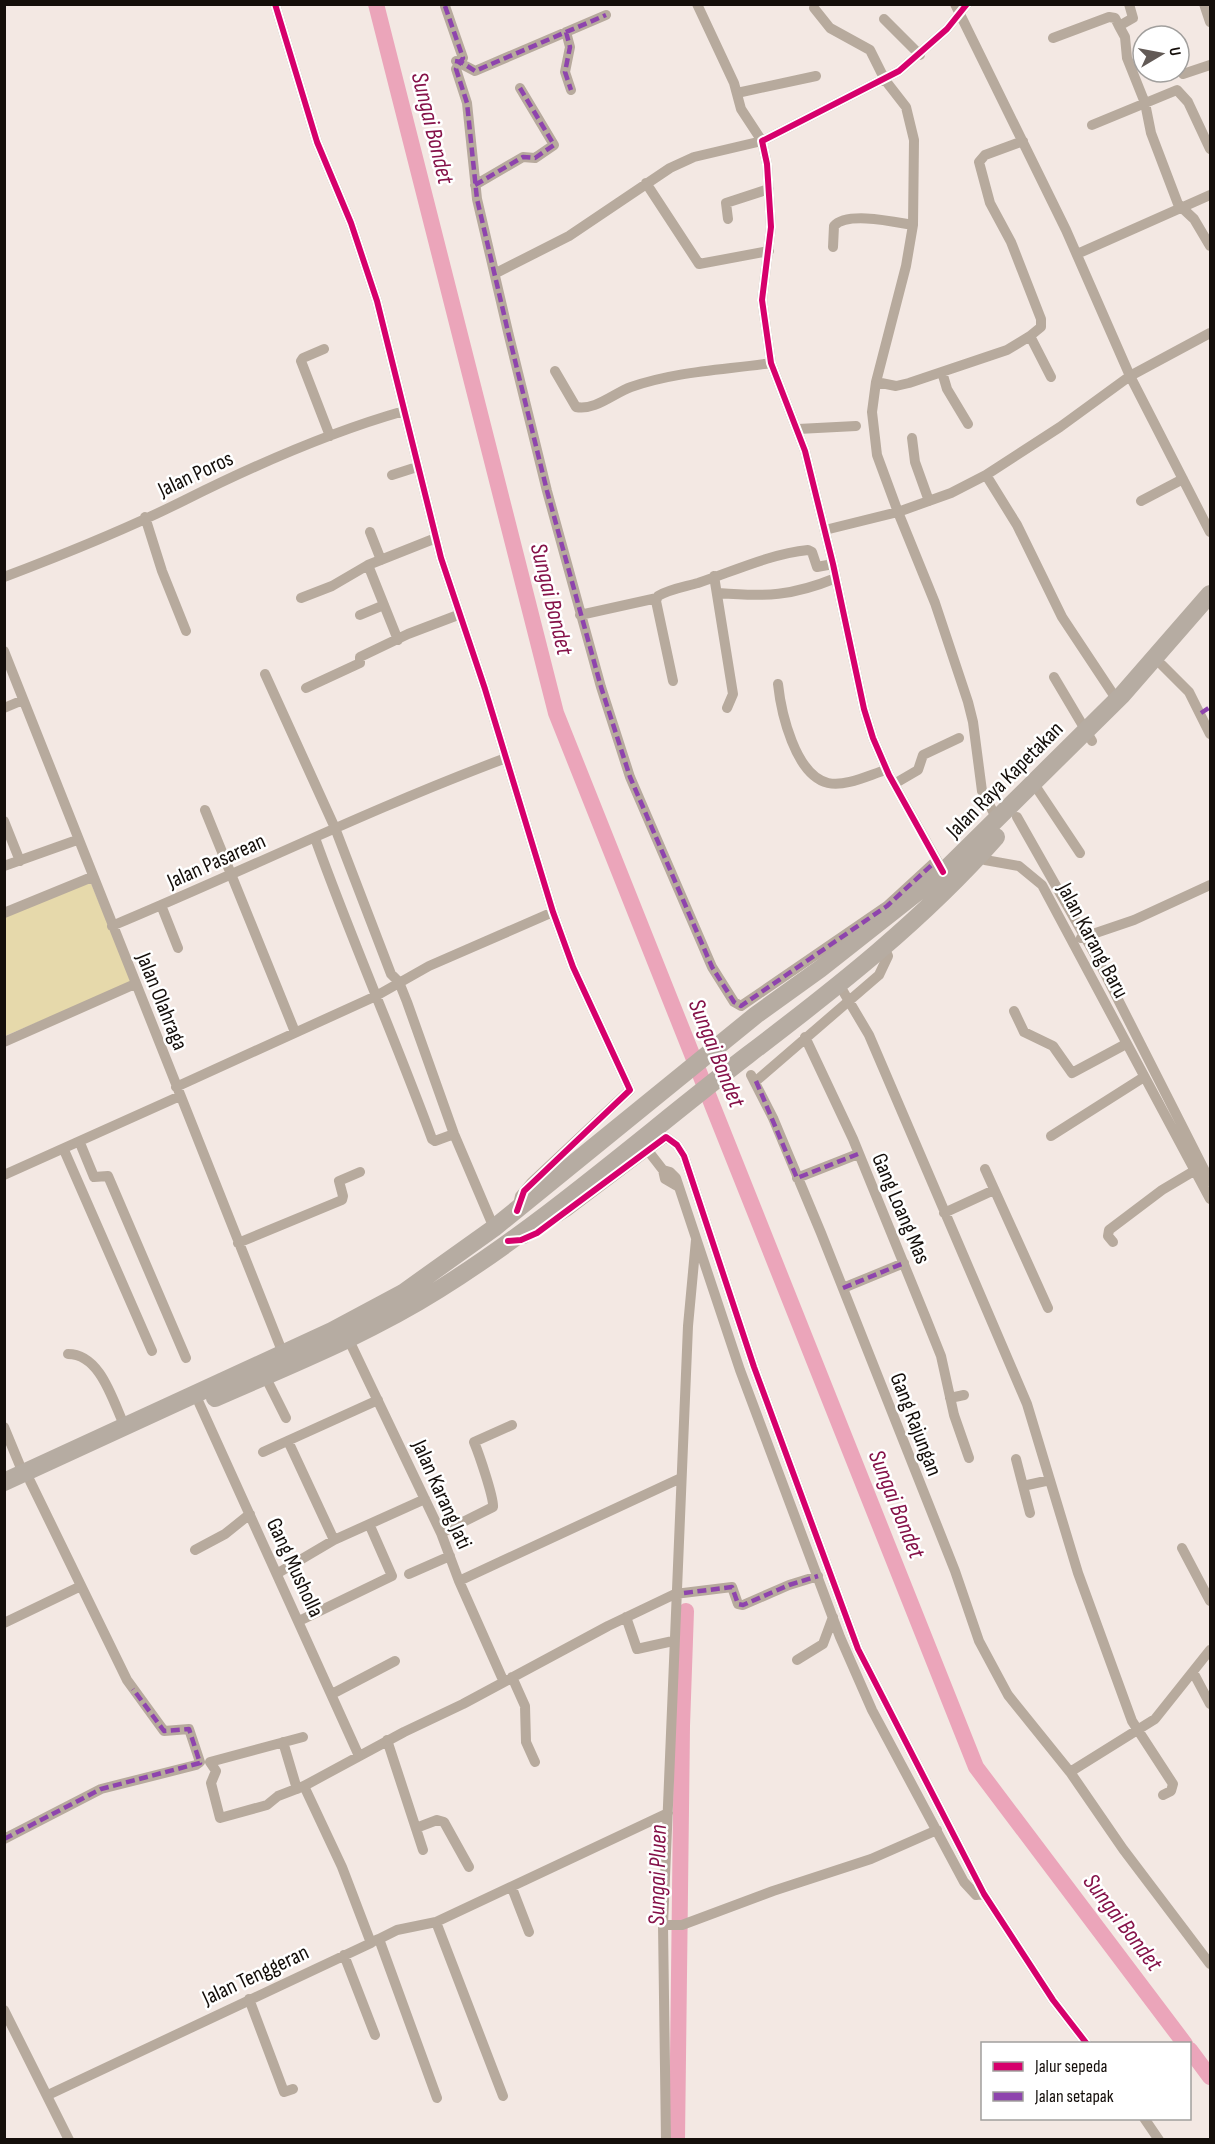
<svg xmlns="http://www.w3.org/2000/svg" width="1215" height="2144" font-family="'Sofia Sans Condensed',sans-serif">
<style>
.green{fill:#e6d9ab}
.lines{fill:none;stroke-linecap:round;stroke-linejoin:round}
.river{stroke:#eba5ba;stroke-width:16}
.street{stroke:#b7aa9d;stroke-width:10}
.highway{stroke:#b6aca2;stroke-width:18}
.quiet{stroke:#8e44ad;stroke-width:4.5;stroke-dasharray:9 4.5;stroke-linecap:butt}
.cycleway-casing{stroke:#fff;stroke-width:10}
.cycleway{stroke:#d6006c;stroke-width:6}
.labels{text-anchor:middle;stroke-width:5;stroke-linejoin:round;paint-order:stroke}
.street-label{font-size:22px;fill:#140e0a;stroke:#fff}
.water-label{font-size:24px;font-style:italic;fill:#851249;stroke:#fff}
</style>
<rect width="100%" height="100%" fill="#f3e8e3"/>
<path class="green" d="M90,881L132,982L5,1036V917Z"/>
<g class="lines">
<path class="river" d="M376,4L556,713L976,1767L1185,2044
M1190,2050L1210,2077
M677,2140L682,1726L686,1611"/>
<path class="street" d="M275,4L317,142L351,223L377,301L441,558L485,689L553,912L573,967L630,1090L531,1183L520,1196L517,1209
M955,4L1066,230L1130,376L1210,532
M1129,4L1133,18L1119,26L1125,37L1127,58L1145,103L1151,133L1178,204L1194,219L1210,246
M1204,4L1210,22
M445,6L463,58L456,69L467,103L477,199L509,336L547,491L601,687L630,777L712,967L734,1002L741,1006L887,906L936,861
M814,8L830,28L870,50L885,80L906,107L914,140L913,225L906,266L876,382L872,412L877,455L898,512L825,530
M884,19L920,55
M566,32L570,47L565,72L571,90
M1053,38L1109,17L1115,18L1119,26
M456,61L475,71L606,15
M1183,74L1210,65
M737,93L816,76
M1092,125L1177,90L1188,102L1210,149
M1023,141L985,155L979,162L990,203L1011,242L1041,319V327L1030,336
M646,183L699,264L769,251
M475,185L523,157L535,158L554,145L520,88
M728,219L726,203L769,189
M833,247L834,226C847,211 895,222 913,225
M1077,254L1210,195
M496,273L569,236L670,168L694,157L762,141L741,109L734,83L697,4
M324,349L303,358L301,361L330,436
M555,371L576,407C595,411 614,393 631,387C677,371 724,370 771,363
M942,372L947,389L968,424
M876,382L896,386L909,383L1007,350L1030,336L1051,377
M798,429L856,426
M912,438L915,462L929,501
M392,475L417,467
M986,475L1017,525L1062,617L1117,700
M1141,501L1183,479
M145,517L162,571L186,631
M370,532L381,560
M368,565L398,640
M714,576L733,694L727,708
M4,577C65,554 127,529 185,500C253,466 330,432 404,411
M718,593C766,597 792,596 836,578
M301,598L332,586L368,565L436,538
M360,615L384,605
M580,615L657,598
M4,651L284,1356
M1162,665L1189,692L1210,734
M265,674L335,828L391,974L399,982L407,1002L454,1134L494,1228
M1054,677L1092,741
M673,681L656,601L658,596C670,589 684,587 698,583C734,571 770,554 808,550L812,552L817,567L833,564
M778,684C781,712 795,775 828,783C846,787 869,775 886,770
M306,688L360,663V657L408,634L458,615
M4,708L23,700
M894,784L918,770L923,755L959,738
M1034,784L1080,853
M205,810L295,1032
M1017,817L1098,960L1210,1181
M4,821L20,861
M998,821L982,791L973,722L968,702L935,603L898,512L951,493L986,475L1060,427L1130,376L1210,333
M315,838C351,939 395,1038 432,1139L435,1141L454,1134
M976,856L985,860L1019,866L1042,885L1210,1199
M4,866L77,840
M940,866L889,775L873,738L864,709L833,564L805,451L771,363L762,300L771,227L767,164L762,141L899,71L947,29L967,4
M161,905L178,948
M4,913L92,877
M112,926C244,871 372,808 506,758
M1081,938L1134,920L1210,885
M840,986L869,1035L1027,1404L1078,1573L1132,1721L1173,1784L1171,1791L1163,1795
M1014,1011L1024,1032L1053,1046L1072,1073L1126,1044
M805,1037L853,1139L925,1316L941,1356L954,1415L969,1458
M4,1042L135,984
M751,1075L773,1118L821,1233L955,1571L979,1641L1008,1695L1070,1772L1123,1849L1210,1964
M756,1081L879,975L888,956L884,947
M176,1087L376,996L429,966L553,912
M1051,1136L1144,1077
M80,1143L94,1177L108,1176L186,1358
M64,1150L152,1351
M649,1152L663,1170L670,1172L676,1178L740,1370L840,1637L872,1710L964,1882L976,1895L984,1894
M985,1169L1048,1308
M663,1170L665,1179L677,1186
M4,1175L180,1096
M797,1178L858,1154
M944,1213L994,1190
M524,1239L568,1211L666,1137L677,1145L684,1156L754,1367L858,1649L984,1894L1053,2000L1087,2044
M1113,1242L1108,1236L1109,1230L1162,1190L1199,1168
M238,1243L342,1200L343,1196L339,1181L360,1172
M843,1288L904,1263
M346,1334L441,1533L459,1581L503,1680
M68,1354C101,1354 113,1402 125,1427
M265,1376L286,1418
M195,1394L359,1756
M950,1398L964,1395
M4,1427L23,1473
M288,1441L334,1540
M263,1452L378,1400
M1016,1459L1030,1513
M1023,1486L1050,1480
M441,1533L493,1507C494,1498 479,1454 474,1442L512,1425
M1182,1548L1210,1601
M195,1550L225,1534L250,1514
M278,1573L334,1540L425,1499
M409,1574L450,1556
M459,1581L681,1478
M626,1617L637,1649L673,1641
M299,1621L392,1576L370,1526
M4,1623L81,1586
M797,1660L823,1644L833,1617
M1193,1672L1210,1704
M512,1677L525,1706L526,1742L535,1762
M332,1694L395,1661
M303,1737L210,1762L216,1771L211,1783L220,1818L267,1805L278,1796L304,1786L404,1732L463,1704L608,1626L675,1594L732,1587L738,1604L743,1605L789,1585L818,1576
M387,1740L423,1850
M283,1742L297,1789
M1070,1772L1155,1719L1210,1650
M416,1828L437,1820L444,1822L469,1867
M4,1839L101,1789L196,1765L200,1762L189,1729L164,1731L127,1680L30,1481
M512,1888L529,1932
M436,1922L668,1813
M663,1925H682L773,1891L871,1859L937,1830
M379,1939L397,1930L436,1922L503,2096
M374,1941L379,1939L437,2098
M344,1955L375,2035
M249,1999L284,2092L293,2089
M4,2010L69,2140
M48,2095L371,1943L342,1867L304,1786
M1144,2118L1159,2140
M666,2140L663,1925L688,1326L696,1240"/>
<path class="highway" d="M215,1398C290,1365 368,1334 438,1290C548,1221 645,1134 748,1055C836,988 923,920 996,837
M4,1482L332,1331L403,1293L494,1228L756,1015L820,969L943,872L1122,695L1210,594"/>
<path class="quiet" d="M445,6L463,58L456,69L467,103L477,199L509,336L547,491L601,687L630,777L712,967L734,1002L741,1006L887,906L936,861
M566,32L570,47L565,72L571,90
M455,61L461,62L475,71L606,15
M475,185L523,157L535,158L554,145L520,88
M1201,713L1210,707
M756,1081L797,1178L858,1154
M843,1288L904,1263
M684,1593L732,1587L738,1604L743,1605L789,1585L818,1576
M4,1839L101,1789L200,1763L189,1729L164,1731L133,1689"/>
<defs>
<path id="cycleway" d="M275,4L317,142L351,223L377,301L441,558L485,689L553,912L573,967L630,1090L524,1191L517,1211
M943,872L889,775L873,738L864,709L833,564L805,451L771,363L762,300L771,227L767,164L762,141L899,71L947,29L967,4
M508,1241L521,1240L537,1233L666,1137L677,1145L684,1156L754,1367L858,1649L984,1894L1053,2000L1087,2044"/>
</defs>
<use href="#cycleway" class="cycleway-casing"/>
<use href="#cycleway" class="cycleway"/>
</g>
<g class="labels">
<g class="street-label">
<text transform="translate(195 473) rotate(-25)" y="8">Jalan Poros</text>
<text transform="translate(1004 779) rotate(-45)" y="8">Jalan Raya Kapetakan</text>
<text transform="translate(216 860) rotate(-24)" y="8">Jalan Pasarean</text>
<text transform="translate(1094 940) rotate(62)" y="8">Jalan Karang Baru</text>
<text transform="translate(163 1001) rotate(68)" y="8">Jalan Olahraga</text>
<text transform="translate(902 1208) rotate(67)" y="8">Gang Loang Mas</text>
<text transform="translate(917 1424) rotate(69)" y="8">Gang Rajungan</text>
<text transform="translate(443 1494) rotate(66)" y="8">Jalan Karang Jati</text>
<text transform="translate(296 1567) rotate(65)" y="8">Gang Musholla</text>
<text transform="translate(255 1974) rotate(-25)" y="8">Jalan Tenggeran</text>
</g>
<g class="water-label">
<text transform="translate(433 128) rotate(76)" y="8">Sungai Bondet</text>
<text transform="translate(552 599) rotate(76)" y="8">Sungai Bondet</text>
<text transform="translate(717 1053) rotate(68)" y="8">Sungai Bondet</text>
<text transform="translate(897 1504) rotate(68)" y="8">Sungai Bondet</text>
<text transform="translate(657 1875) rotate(-89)" y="8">Sungai Pluen</text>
<text transform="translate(1123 1922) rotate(53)" y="8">Sungai Bondet</text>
</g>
</g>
<rect width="1215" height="2144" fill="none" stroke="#140e0a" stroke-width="12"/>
<rect x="981" y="2042" width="210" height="78" fill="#ffffff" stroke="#a19f9d" stroke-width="1.5"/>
<rect x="993" y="2062" width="30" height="9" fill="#d6006c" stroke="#a19f9d" stroke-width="1.5"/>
<text x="1035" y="2072" font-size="18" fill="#140e0a">Jalur sepeda</text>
<rect x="993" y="2092" width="30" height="9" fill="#8e44ad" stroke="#a19f9d" stroke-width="1.5"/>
<text x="1035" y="2102" font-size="18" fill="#140e0a">Jalan setapak</text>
<g transform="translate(1161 54) rotate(80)"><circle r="28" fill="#ffffff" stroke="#a19f9d" stroke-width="1.5"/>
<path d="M0-4.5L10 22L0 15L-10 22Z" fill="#625a56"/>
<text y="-9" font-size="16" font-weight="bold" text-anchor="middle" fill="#140e0a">U</text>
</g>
</svg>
